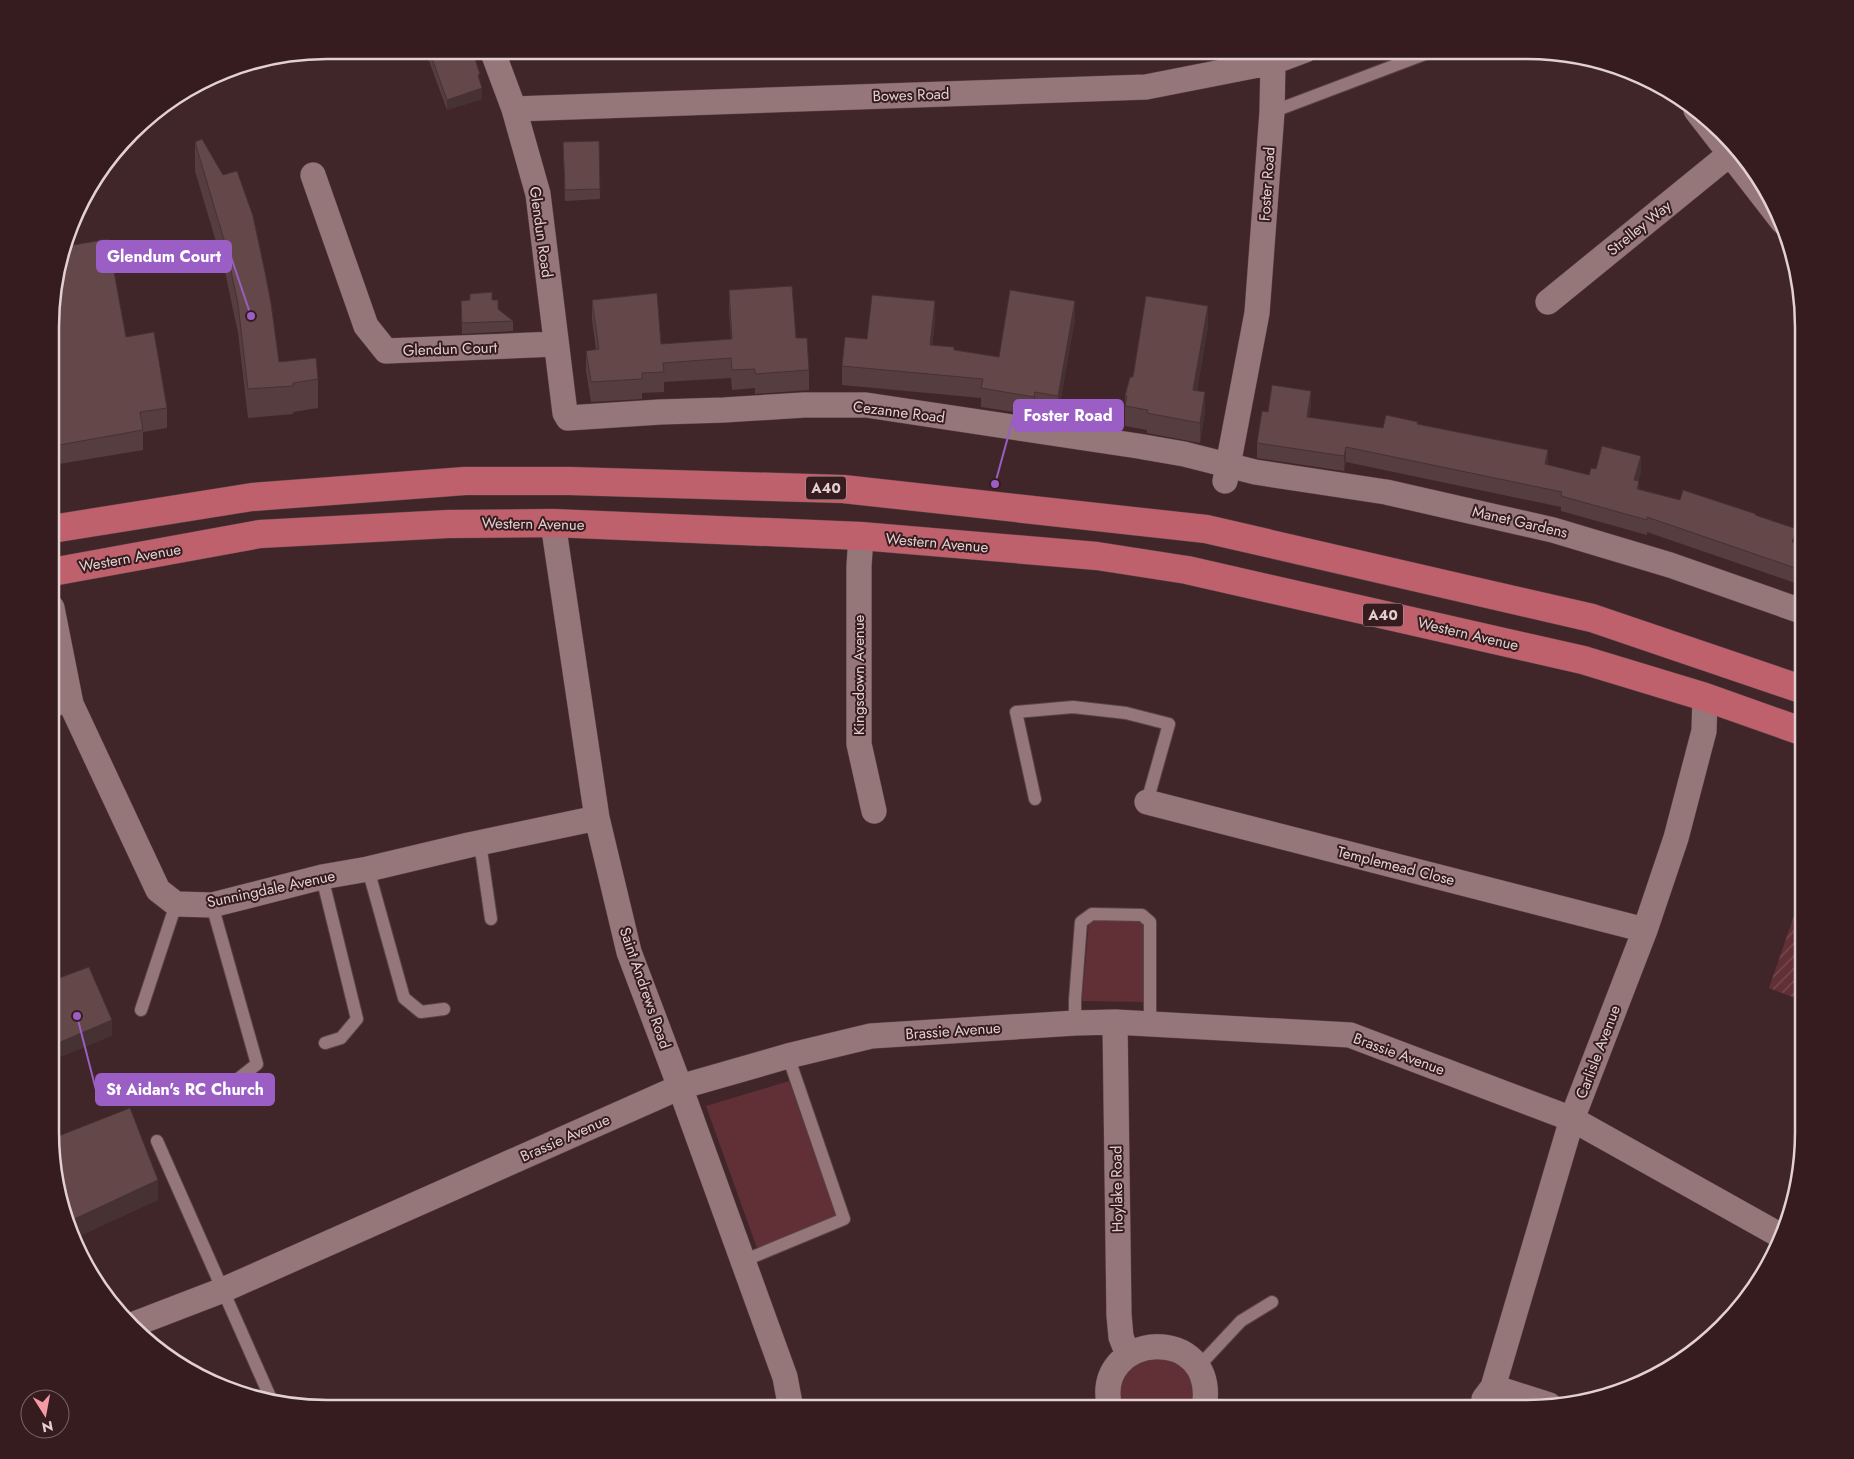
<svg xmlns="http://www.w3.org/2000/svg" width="1854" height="1459" font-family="Jost,sans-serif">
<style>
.grass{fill:#613036}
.garden{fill:url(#garden-furrows)}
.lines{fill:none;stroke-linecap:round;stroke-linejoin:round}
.lane-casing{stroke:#5b4547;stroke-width:14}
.street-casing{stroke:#5b4547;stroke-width:26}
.highway-casing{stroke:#5b4547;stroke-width:29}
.lane{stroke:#967779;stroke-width:12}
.street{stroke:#967779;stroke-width:25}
.highway{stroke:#be616c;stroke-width:28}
.wall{fill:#563d3f}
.shaded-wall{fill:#463233}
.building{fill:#644749;stroke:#463233}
.labels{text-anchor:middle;stroke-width:4;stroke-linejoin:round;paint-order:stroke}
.shield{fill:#361c1f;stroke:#af9b9c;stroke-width:1}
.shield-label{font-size:14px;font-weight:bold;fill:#e3d1d2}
.street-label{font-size:15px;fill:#e3d1d2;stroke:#361c1f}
.rim{fill:none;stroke:#e3d1d2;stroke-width:2.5}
.leader{fill:none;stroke:#9a5ec5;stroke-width:2}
.callout-dot{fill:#9a5ec5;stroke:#361c1f;stroke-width:2}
.callout{fill:#9a5ec5;stroke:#9a5ec5;stroke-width:2}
.callout-label{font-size:16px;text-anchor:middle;font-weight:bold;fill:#fff}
</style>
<defs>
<pattern id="garden-furrows" width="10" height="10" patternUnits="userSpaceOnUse" patternTransform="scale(1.25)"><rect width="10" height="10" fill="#613036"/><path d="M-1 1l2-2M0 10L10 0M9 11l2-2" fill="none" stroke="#784d52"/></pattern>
</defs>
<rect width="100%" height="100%" fill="#402629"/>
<path class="grass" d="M1094,918L1141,921L1145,925V1002L1082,1001L1089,921Z
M789,1081L837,1217L757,1248L706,1106Z
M1162,1357C1196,1373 1192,1372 1194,1409H1121C1121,1401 1119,1392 1121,1384C1124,1364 1145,1361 1162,1357Z"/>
<path class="garden" d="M1804,887L1803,1001L1769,988Z"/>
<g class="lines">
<defs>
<path id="lane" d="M1272,112L1433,51
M52,712L71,704
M1035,799L1016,712L1073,707L1126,713L1169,724L1147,802
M480,843L491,919
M368,869L404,998L421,1012L444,1009
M322,877L357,1019L341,1038L325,1043
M212,905L257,1064L238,1079
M141,1010L176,904
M1075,1023V1000L1081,922L1092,914L1142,915L1150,922V1024
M157,1141L271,1399
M743,1261L844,1219L788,1056
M1198,1367L1241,1321L1272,1302"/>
<path id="street" d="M492,50L514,109L538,194L565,413L568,418L660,412L724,410L804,405H866L1138,446L1184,454L1255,472L1386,492L1553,530L1670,565L1804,612
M514,109L1146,87L1273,62L1305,50
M1696,110L1783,222
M313,175L366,326L386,351L556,344
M1548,302L1731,153
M1225,481L1257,313L1272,112L1273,62
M553,523L597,818L629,952L680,1087L785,1377L791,1409
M861,536L859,566V744L874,811
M52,608L71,704L158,890L176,904L212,905L322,877L368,869L469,845L597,818
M1147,802L1645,930
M1115,1022L1119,1315L1121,1337L1128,1355
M132,1325L223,1290L680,1087L788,1056L871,1036L1075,1023L1115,1022L1350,1035L1572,1119L1783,1237
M1484,1399L1493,1387L1549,1405
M1110,1409C1090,1331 1220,1321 1204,1409
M1491,1409L1493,1387L1572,1119L1645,930L1676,838L1704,731L1705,697"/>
<path id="highway" d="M52,529L252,497L465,481H570L843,489L1206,529L1592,618L1804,690
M52,572L260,534L448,524L553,523L861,536L1097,556L1187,570L1583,660L1705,697L1804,732"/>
</defs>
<use href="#lane" class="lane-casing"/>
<use href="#street" class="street-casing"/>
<use href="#highway" class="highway-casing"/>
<use href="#lane" class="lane"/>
<use href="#street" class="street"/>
<use href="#highway" class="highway"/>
</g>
<path class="wall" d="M425,50H472L480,82L482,99L447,110Z
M599,141L600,199L565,201L563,142Z
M195,142L279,362L318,379V408L293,412V414L248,418L238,333L225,272L195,171Z
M729,290L796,338L809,370V390L755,394V388L732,390L731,378L664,382V392L642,393V399L591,402L586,371V351L596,350L592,320V300L661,344L731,339L729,310Z
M52,291L126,337L167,408V428L143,432V450L59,464L56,447L52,448Z
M492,300L498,309L513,321V331L462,334L461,301Z
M1075,319L1058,414L1035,411L1034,415L981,407V398L842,385V366L935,320L932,346L999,357Z
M1208,326L1197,390L1205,412L1200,443L1147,433V430L1125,426V396L1133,377Z
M1311,406L1309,418L1383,428L1418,424L1548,465L1589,475L1596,469L1641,471L1638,481L1639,489L1680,500L1756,515L1797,543L1800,547L1804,549V586L1647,532V535L1561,511V507L1346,462L1344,471L1257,458V443Z"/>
<path class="shaded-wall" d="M482,88V99L447,110V100Z
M935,301V320L930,364V345Z
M1075,301V319L1058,414V396Z
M1208,306V326L1193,410V390Z
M1311,391V406L1307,432V417Z
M1035,392V411L1034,415V397Z
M1205,392V412L1200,443V423Z
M1346,447V462L1344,471V456Z
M1548,450V465L1545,464Z
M1641,456V471L1634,495V480Z
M1797,529V544L1792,542Z
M112,1020V1036L51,1061V1046Z
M158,1180V1200L74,1239L70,1221Z"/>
<path class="building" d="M429,50H472L480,74L478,75L482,88L447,100Z
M202,139L223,175L237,171L253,216L265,272L271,303L279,362L316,358L318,379L293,383V386L248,389L238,304L225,243L195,142Z
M599,141L600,189L565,190L563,142Z
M108,239L126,337L154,332L167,408L140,412L143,430L59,445L56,427L52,428V291L68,246Z
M792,286L796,338H807L809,370L755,374V369L732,370L731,358L663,363L664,372L642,373V379L591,382L586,351L599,349L592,300L657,293L661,344L732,339L729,290Z
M1010,290L1075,301L1058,396L1035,392L1034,397L981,388L983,379L842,366L845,337L867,339L872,295L935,301L930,345L954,347V350L999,357Z
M492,292V300H498V309L513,321L462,323L461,301L470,300V294Z
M1146,296L1208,306L1193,390L1205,392L1200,423L1147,413L1148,410L1125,406L1127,396H1125L1130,377H1133Z
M1272,385L1311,391L1307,417L1383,428L1386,415L1418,422L1417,424L1548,450L1545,464L1589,475L1591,468L1596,469L1602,446L1641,456L1634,480L1639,481L1637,489L1680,500L1683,490L1756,514L1755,515L1797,529L1792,542L1800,544L1799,547L1804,549V571L1647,517V520L1561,496L1562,492L1346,447L1344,456L1257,443L1262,411L1268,412Z
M89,967L112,1020L51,1046V981Z
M130,1108L158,1180L70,1221L51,1150V1139Z"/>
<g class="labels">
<g class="shield">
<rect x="806" y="476.5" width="40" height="23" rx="4"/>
<rect x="1363" y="603.5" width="40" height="23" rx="4"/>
</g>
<g class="shield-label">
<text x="826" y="493">A40</text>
<text x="1383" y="620">A40</text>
</g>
<g class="street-label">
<text transform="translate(911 95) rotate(-2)" y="5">Bowes Road</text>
<text transform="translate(1267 184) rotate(-86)" y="5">Foster Road</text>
<text transform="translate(1639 228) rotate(-39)" y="5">Strelley Way</text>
<text transform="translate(541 232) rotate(82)" y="5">Glendun Road</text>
<text transform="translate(450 349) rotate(-2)" y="5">Glendun Court</text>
<text transform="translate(899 412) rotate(7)" y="5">Cezanne Road</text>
<text transform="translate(1520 522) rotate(13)" y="5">Manet Gardens</text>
<text transform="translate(533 524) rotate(1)" y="5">Western Avenue</text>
<text transform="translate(937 543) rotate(5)" y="5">Western Avenue</text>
<text transform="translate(130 558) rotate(-10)" y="5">Western Avenue</text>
<text transform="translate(1468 634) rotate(13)" y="5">Western Avenue</text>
<text transform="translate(859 675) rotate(-90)" y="5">Kingsdown Avenue</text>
<text transform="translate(1396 866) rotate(14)" y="5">Templemead Close</text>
<text transform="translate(271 889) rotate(-12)" y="5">Sunningdale Avenue</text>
<text transform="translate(645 988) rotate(71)" y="5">Saint Andrews Road</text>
<text transform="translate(953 1031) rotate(-4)" y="5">Brassie Avenue</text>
<text transform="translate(1598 1052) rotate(-69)" y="5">Carlisle Avenue</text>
<text transform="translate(1399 1054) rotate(20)" y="5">Brassie Avenue</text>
<text transform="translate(565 1138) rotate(-24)" y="5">Brassie Avenue</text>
<text transform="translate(1117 1189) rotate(-91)" y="5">Hoylake Road</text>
</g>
</g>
<path d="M0 0H1854V1459H0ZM327 59H1527A268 268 0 0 1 1795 327V1132A268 268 0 0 1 1527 1400H327A268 268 0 0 1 59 1132V327A268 268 0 0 1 327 59Z" fill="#361c1f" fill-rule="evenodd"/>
<path class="rim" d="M327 59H1527A268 268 0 0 1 1795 327V1132A268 268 0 0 1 1527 1400H327A268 268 0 0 1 59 1132V327A268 268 0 0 1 327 59Z"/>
<path class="leader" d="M251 316L231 257M995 484L1014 415M77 1016L96 1090"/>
<g class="callout-dot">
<circle cx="251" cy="316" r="5"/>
<circle cx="995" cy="484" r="5"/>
<circle cx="77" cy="1016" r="5"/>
</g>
<g class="callout">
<rect x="97" y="241" width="134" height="31" rx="5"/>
<rect x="1014" y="400" width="109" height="31" rx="5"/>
<rect x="96" y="1074" width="178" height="31" rx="5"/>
</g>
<g class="callout-label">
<text x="164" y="262">Glendum Court</text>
<text x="1068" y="421">Foster Road</text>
<text x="185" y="1095">St Aidan's RC Church</text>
</g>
<g transform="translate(45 1414) rotate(169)"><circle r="24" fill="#361c1f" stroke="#7b6467"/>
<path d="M0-4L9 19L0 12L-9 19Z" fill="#f49aa3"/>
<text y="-8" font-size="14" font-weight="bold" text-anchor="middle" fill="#e3d1d2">N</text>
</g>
</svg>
